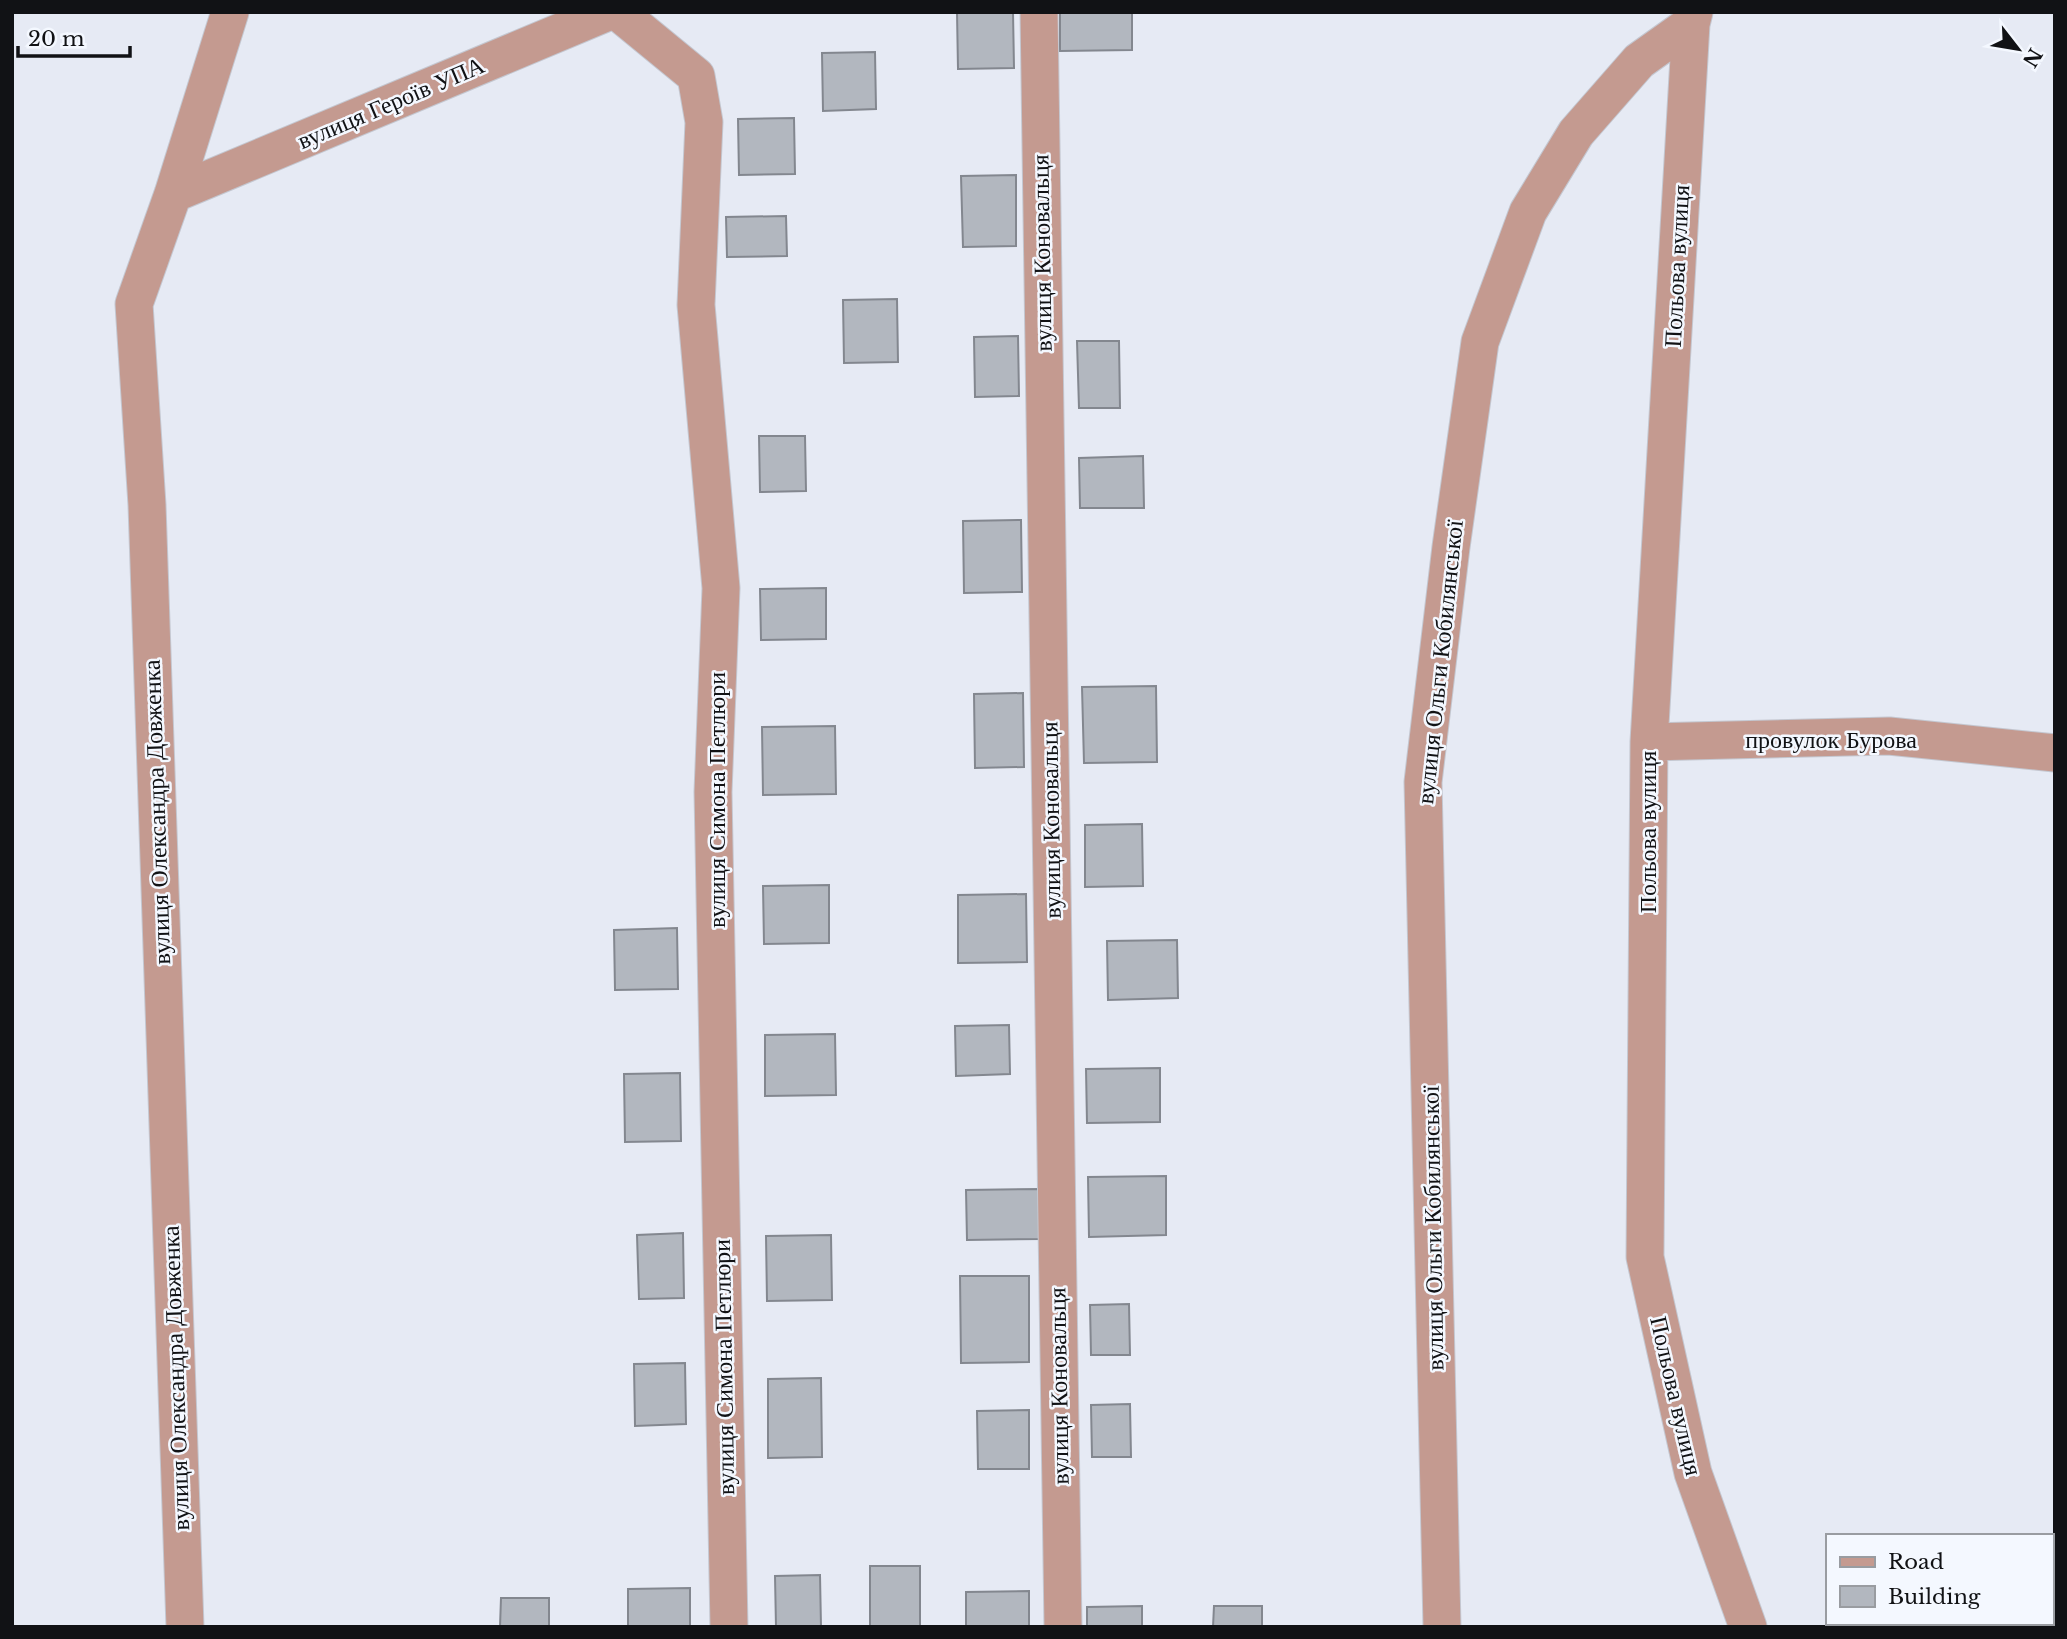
<svg xmlns="http://www.w3.org/2000/svg" width="2067" height="1639" font-family="'Libre Baskerville',serif">
<style>
.building{fill:#b2b7bf;stroke:#83878f;stroke-width:2}
.lines{fill:none;stroke-linecap:round;stroke-linejoin:round}
.minor-casing{stroke:#c4c7d0;stroke-width:39}
.minor{stroke:#c49a90;stroke-width:37}
.labels{text-anchor:middle;stroke-width:5;stroke-linejoin:round;paint-order:stroke}
.street-label{font-size:24px;fill:#111215;stroke:#f4f8ff}
</style>
<rect width="100%" height="100%" fill="#e6eaf4"/>
<path class="building" d="M957,12H1013L1014,68L958,69Z
M1060,12H1132V50L1060,51Z
M875,52L876,109L823,111L822,53Z
M794,118L795,174L739,175L738,119Z
M1016,175V246L963,247L961,176Z
M786,216L787,256L727,257L726,217Z
M897,299L898,362L844,363L843,300Z
M1018,336L1019,396L975,397L974,337Z
M1077,341H1119L1120,408H1079Z
M759,436H805L806,491L760,492Z
M1143,456L1144,508H1080L1079,458Z
M1021,520L1022,592L964,593L963,521Z
M826,588V639L761,640L760,589Z
M1156,686L1157,762L1084,763L1082,687Z
M1023,693L1024,767L975,768L974,694Z
M835,726L836,794L763,795L762,727Z
M1142,824L1143,886L1085,887V825Z
M829,885V943L764,944L763,886Z
M1026,894L1027,962L958,963V895Z
M677,928L678,989L615,990L614,930Z
M1177,940L1178,998L1108,1000L1107,941Z
M1009,1025L1010,1074L956,1076L955,1026Z
M835,1034L836,1095L765,1096V1035Z
M1160,1068V1122L1087,1123L1086,1069Z
M680,1073L681,1141L625,1142L624,1074Z
M1166,1176V1235L1089,1237L1088,1177Z
M1040,1189L1041,1239L967,1240L966,1190Z
M683,1233L684,1298L639,1299L637,1235Z
M831,1235L832,1300L767,1301L766,1236Z
M960,1276H1029V1362L961,1363Z
M1129,1304L1130,1355H1091L1090,1305Z
M685,1363L686,1424L635,1426L634,1364Z
M821,1378L822,1457L768,1458V1379Z
M1130,1404L1131,1457H1092L1091,1405Z
M1029,1410V1469H978L977,1411Z
M870,1566H920V1627H870Z
M820,1575L821,1627H776L775,1576Z
M690,1588V1627H628V1589Z
M1029,1591V1627H966V1592Z
M501,1598H549V1627H500Z
M1142,1606V1627H1087V1607Z
M1214,1606H1262V1627H1213Z"/>
<g class="lines">
<defs>
<path id="minor" d="M618,12L696,76L704,122L696,305L721,588L713,792L729,1627
M1039,12L1063,1627
M1694,12L1691,24L1649,742L1645,1257L1693,1473L1748,1627
M173,194L608,12
M1649,742L1889,736L2055,753
M185,1627L147,505L134,304L173,194L230,12
M1442,1627L1423,782L1451,547L1480,342L1528,212L1576,133L1639,61L1691,24"/>
</defs>
<use href="#minor" class="minor-casing"/>
<use href="#minor" class="minor"/>
</g>
<g class="labels">
<g class="street-label">
<text transform="translate(391 103) rotate(-23)" y="8">вулиця Героїв УПА</text>
<text transform="translate(1042 253) rotate(-91)" y="8">вулиця Коновальця</text>
<text transform="translate(1677 266) rotate(-87)" y="8">Польова вулиця</text>
<text transform="translate(1440 662) rotate(-84)" y="8">вулиця Ольги Кобилянської</text>
<text x="1831" y="748">провулок Бурова</text>
<text transform="translate(717 800) rotate(-90)" y="8">вулиця Симона Петлюри</text>
<text transform="translate(157 812) rotate(-92)" y="8">вулиця Олександра Довженка</text>
<text transform="translate(1051 820) rotate(-91)" y="8">вулиця Коновальця</text>
<text transform="translate(1648 832) rotate(-90)" y="8">Польова вулиця</text>
<text transform="translate(1433 1228) rotate(-91)" y="8">вулиця Ольги Кобилянської</text>
<text transform="translate(724 1367) rotate(-91)" y="8">вулиця Симона Петлюри</text>
<text transform="translate(176 1378) rotate(-92)" y="8">вулиця Олександра Довженка</text>
<text transform="translate(1059 1386) rotate(-91)" y="8">вулиця Коновальця</text>
<text transform="translate(1676 1396) rotate(77)" y="8">Польова вулиця</text>
</g>
</g>
<rect width="2067" height="1639" fill="none" stroke="#111215" stroke-width="28"/>
<rect x="1826" y="1534" width="228" height="91" fill="#f4f8ff" stroke="#999ca1" stroke-width="2"/>
<rect x="1840" y="1557" width="35" height="10" fill="#c49a90" stroke="#999ca1" stroke-width="2"/>
<text x="1888" y="1569" font-size="21" fill="#111215">Road</text>
<rect x="1840" y="1586" width="35" height="21" fill="#b2b7bf" stroke="#999ca1" stroke-width="2"/>
<text x="1888" y="1604" font-size="21" fill="#111215">Building</text>
<g transform="translate(2018 49) rotate(121)" stroke="#f4f8ff" stroke-width="5" paint-order="stroke">
<path d="M0-5L12 26L0 18L-12 26Z" fill="#111215"/>
<text y="-10" font-size="19" font-weight="bold" text-anchor="middle" fill="#111215">N</text>
</g>
<path d="M18 46v10h112v-10" fill="none" stroke="#111215" stroke-width="3.5"/>
<text x="28" y="46" font-size="21" fill="#111215" stroke="#f4f8ff" stroke-width="5" paint-order="stroke">20 m</text>
</svg>
